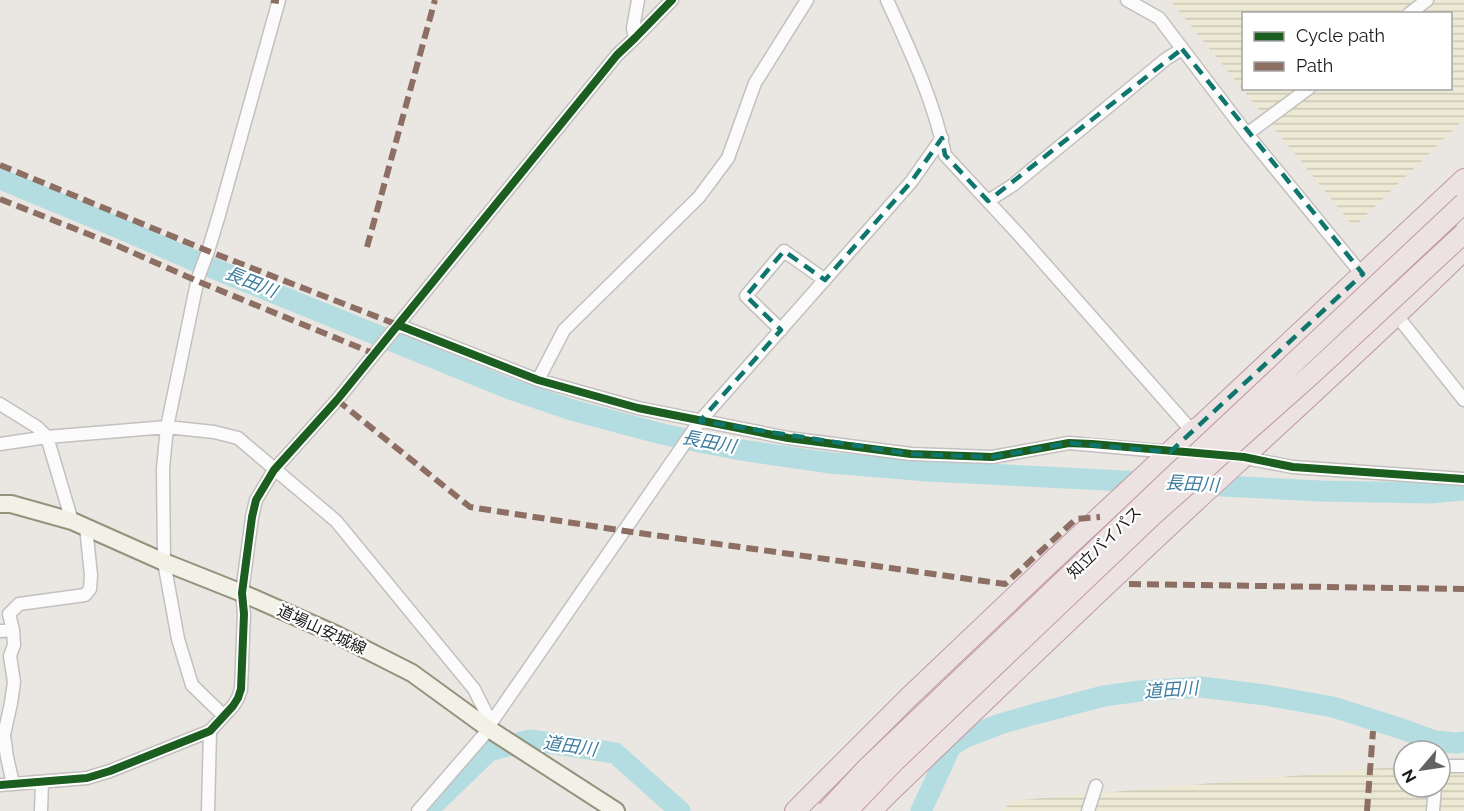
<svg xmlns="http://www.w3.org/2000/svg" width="1464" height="811" font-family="Raleway,'Noto Sans JP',sans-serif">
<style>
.farmland{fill:url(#farmland-rules);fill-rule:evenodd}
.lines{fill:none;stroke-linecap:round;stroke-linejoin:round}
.river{stroke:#b3dde0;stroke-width:21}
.minor-casing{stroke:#c2c1bf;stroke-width:15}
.secondary-casing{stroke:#94927b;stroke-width:20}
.trunk-casing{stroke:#c198a9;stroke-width:22}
.minor{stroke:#fcfbfb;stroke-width:12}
.secondary{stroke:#f2f1e8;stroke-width:16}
.trunk{stroke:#ece2e1;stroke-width:20}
.trunk-bridge-casing{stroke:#c198a9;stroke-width:22;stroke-linecap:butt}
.trunk-bridge{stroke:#ece2e1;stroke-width:20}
.quiet{stroke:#8d6e63;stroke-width:6;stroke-dasharray:12 6;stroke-linecap:butt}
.cycleway-casing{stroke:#fff;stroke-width:11}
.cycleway{stroke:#1b5e20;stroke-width:8}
.marked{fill:none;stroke:#0f766e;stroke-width:4.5;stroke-dasharray:12 8;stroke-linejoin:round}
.labels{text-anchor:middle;stroke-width:4.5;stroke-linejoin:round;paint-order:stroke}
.street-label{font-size:16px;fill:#1b1b1b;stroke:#fff}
.water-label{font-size:18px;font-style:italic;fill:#3e7d9f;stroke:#fff}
</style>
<defs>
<pattern id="farmland-rules" width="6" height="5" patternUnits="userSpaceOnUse" patternTransform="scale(1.5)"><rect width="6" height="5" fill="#ece9d4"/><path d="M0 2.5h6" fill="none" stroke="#cac7b5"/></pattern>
</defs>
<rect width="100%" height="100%" fill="#eae6e2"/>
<path class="farmland" d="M1170,0H1464V119L1354,227ZM1244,14H1450V88H1244Z
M1464,761V811H1002L1011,801L1404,766V787H1440V763Z"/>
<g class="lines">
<path class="river" d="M0,179L126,231L195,261L510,389L572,410L662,434L704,443L741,450L831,463L928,471L1321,491L1430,493L1464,490
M427,811L489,751L530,740L615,753L680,811
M921,811L951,746L964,738L1000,724L1035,714L1104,696L1140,691L1201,687L1265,695L1333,707L1402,729L1435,741L1457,743L1464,742"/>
<defs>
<path id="minor" d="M887,0C910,50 934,101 945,155L1021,237L1192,431
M1127,0L1159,18L1247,134L1365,278
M1409,14L1427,0
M635,38L633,28L638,0
M1247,134L1309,88
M988,201L1013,185L1166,59L1182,49
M1394,312L1464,400
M398,325L538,380L638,408L788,438L911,454L992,457L1069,443L1171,452
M781,330L746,296L784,251L825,280
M538,380L564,330L699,197L728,158L755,83L807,0
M0,404L37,427L47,437L72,521
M0,444L47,437L167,427L214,432L238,438L336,521L474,689L491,723
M1240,457L1293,467L1464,479
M0,631L13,630
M224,716L192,685L178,639L164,562L163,468L167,427L198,278L208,251L219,215L279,0
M1440,768L1442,766H1464
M13,784L7,757L4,735L11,703L14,682L10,656L14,645L13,630L9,614L19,604L85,595L90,589L91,575L86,527
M0,785L87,778L110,771L210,731L233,706L238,698L241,689L244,614L242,593L252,517L256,500L274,470L337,400L617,55L635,38L672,0
M41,811L42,782
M208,811L210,731
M418,811L489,729L491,723L700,421L911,182L942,138
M1088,811L1096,786
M1433,811L1435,787"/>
<path id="secondary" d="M0,504H11L72,521L164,562L242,593L335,634L412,673L489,729L616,811"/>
<path id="trunk" d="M795,811L909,697L1050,563L1192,431L1200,426L1464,179
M871,811L892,790C1006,681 1119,571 1235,465C1312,394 1389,324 1464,250"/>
</defs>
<use href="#minor" class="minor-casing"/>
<use href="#secondary" class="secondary-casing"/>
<use href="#trunk" class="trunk-casing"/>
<use href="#minor" class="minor"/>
<use href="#secondary" class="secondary"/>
<use href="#trunk" class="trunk"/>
<defs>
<path id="trunk-bridge" d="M827,811L866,769L1167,482L1464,203
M847,811L895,761L1153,515L1312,374L1464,233"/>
</defs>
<use href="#trunk-bridge" class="trunk-bridge-casing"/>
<use href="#trunk-bridge" class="trunk-bridge"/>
<path class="quiet" d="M271,0L279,1
M0,165L208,251L398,325
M0,199L118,246L197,281L375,354
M367,247L435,0
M337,400L470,507L625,531L1005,584L1076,519L1100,517
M1129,584L1464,589
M1367,811L1373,731"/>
<defs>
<path id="cycleway" d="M398,325L538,380L638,408L788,438L911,454L992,457L1069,443L1092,444L1244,457L1293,467L1464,479
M0,785L87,778L110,771L210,731L233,706L238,698L241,689L244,614L242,593L252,517L256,500L274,470L337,400L617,55L635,38L672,0"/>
</defs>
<use href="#cycleway" class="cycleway-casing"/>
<use href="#cycleway" class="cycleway"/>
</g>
<path class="marked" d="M1182,49L1363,274L1170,452L1069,443L992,457L911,454L700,421L781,330L746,296L784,251L825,280L911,182L942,138L945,155L988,201Z"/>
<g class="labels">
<g class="street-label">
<text transform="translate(1104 542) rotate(-44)" y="6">知立バイパス</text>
<text transform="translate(322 629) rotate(25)" y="6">道場山安城線</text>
</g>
<g class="water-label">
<text transform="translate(251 282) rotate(22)" y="6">長田川</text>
<text transform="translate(709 442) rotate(11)" y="6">長田川</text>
<text transform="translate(1192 484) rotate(3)" y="6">長田川</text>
<text transform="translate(1171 690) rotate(-4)" y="6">道田川</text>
<text transform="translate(570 746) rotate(8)" y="6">道田川</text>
</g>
</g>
<rect x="1242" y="12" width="210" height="78" fill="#ffffff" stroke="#a4a4a4" stroke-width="1.5"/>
<rect x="1254" y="32" width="30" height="9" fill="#1b5e20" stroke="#a4a4a4" stroke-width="1.5"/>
<text x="1296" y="42" font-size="18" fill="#1b1b1b">Cycle path</text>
<rect x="1254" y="62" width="30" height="9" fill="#8d6e63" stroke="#a4a4a4" stroke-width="1.5"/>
<text x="1296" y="72" font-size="18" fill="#1b1b1b">Path</text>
<g transform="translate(1422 769) rotate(241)"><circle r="28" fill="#ffffff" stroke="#a4a4a4" stroke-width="1.5"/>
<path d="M0-4.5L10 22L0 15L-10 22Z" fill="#636261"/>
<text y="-9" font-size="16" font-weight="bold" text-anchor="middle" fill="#1b1b1b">N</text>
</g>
</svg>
